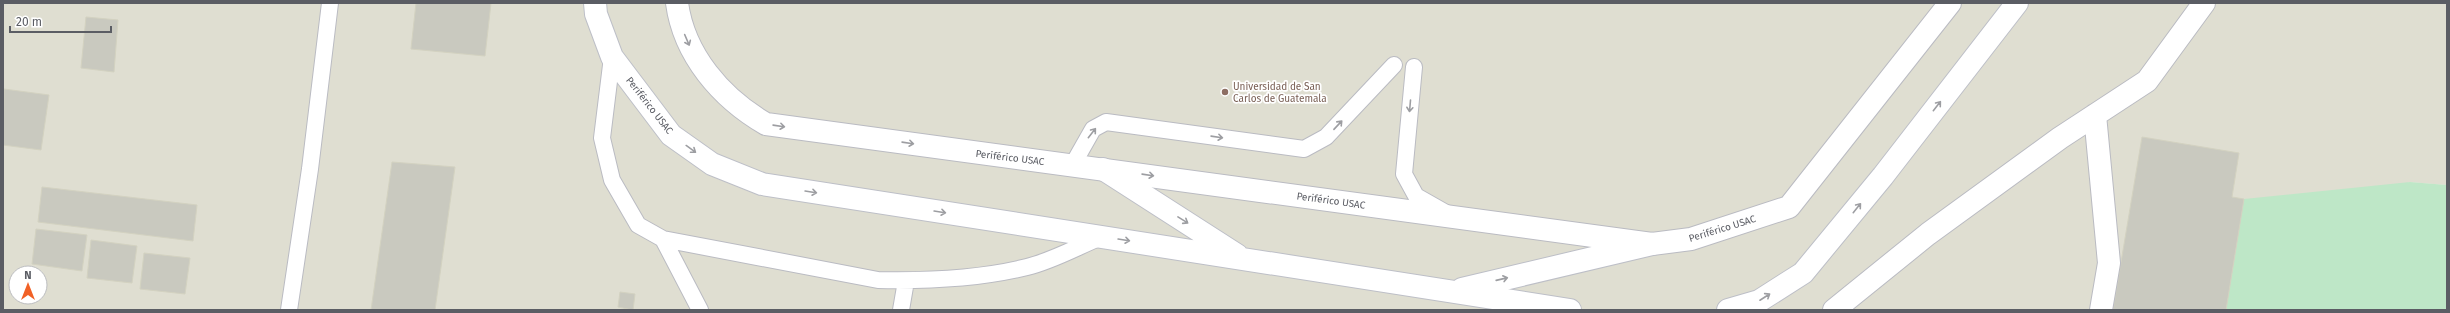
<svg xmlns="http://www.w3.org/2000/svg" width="2450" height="313" font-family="'Fira Sans',sans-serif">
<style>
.education{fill:#dfded1;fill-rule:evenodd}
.green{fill:#bee7c7}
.building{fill:#c9c9bf;stroke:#d3d2c1}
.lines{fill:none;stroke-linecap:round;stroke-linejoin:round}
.lane-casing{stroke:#babbc2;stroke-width:18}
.street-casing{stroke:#babbc2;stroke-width:24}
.secondary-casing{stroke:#bdbfc7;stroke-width:24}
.lane{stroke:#fff;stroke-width:16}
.street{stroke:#fff;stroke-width:22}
.secondary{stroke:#fff;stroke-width:22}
.oneway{stroke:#9d9ea2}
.education-dot{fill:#8d6e63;stroke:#fff;stroke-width:1.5}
.labels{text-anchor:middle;stroke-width:3.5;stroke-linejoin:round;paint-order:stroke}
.education-label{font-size:10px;fill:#785e54;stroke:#fff;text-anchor:start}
.street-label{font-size:10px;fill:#5b5d64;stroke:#fff}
</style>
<rect width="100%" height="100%" fill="#efeee3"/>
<path class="education" d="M3,3H2447V185L2409,182L2226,310H3ZM16,273H40V297H16Z"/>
<path class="green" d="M2410,182L2447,185V310H2226L2244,199Z"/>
<path class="building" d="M416,3H491L485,56L411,49Z
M86,17L118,20L114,72L81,68Z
M4,89L49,95L41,150L3,145Z
M2142,137L2239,153L2232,197L2244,199L2226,310H2113Z
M392,162L455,167L435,310H371Z
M42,187L197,205L193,241L38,222Z
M36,229L87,235L82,271L32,264Z
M91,240L137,246L132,283L87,278Z
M144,253L190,258L185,294L140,289Z
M620,292L635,294L633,310L618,307Z"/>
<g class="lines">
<defs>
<path id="lane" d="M612,57L602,138L612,180L638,225L663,239L878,280C927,281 979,279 1027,267C1052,261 1077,247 1101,237
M1414,67L1404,174L1416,196L1446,213
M1072,166L1093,129L1106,122L1304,149L1326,137L1394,65
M663,239L700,310
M289,310L310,169L330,3
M901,310L906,281"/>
<path id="street" d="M677,3C684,55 721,98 766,124L1652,244L1691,239L1789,207L1950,3
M2095,115L2109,263L2101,310
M1834,310L1928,234L2060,138L2147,81L2204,3"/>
<path id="secondary" d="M595,3L596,14L612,57L671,135L712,164L762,184L1570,310
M1103,169L1237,255
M1462,289L1652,244
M1728,310L1759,301L1803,273L1883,176L2017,3"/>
</defs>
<use href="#lane" class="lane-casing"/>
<use href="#street" class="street-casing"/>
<use href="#secondary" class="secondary-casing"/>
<use href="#lane" class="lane"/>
<use href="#street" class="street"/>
<use href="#secondary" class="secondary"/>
</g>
<defs><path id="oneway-shaft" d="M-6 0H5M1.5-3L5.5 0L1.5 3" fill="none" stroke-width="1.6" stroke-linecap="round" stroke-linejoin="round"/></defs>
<g class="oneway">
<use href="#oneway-shaft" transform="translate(687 40) rotate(67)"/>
<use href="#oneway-shaft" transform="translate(1410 106) rotate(95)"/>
<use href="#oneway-shaft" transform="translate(1937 106) rotate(-52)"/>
<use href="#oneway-shaft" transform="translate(1338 125) rotate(-47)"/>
<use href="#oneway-shaft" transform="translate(779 126) rotate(8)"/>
<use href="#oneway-shaft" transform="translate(1092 133) rotate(-52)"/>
<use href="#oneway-shaft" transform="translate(1217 137) rotate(8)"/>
<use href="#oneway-shaft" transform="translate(908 143) rotate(8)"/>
<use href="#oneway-shaft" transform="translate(691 149) rotate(36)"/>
<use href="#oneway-shaft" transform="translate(1148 175) rotate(8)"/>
<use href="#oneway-shaft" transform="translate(811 192) rotate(9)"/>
<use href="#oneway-shaft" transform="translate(1857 208) rotate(-51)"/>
<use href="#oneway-shaft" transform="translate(940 212) rotate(9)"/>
<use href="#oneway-shaft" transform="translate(1183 220) rotate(32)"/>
<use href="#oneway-shaft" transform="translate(1124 240) rotate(9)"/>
<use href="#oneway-shaft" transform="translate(1502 279) rotate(-13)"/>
<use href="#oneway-shaft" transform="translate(1765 297) rotate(-33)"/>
</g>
<circle class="education-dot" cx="1225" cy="92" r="4"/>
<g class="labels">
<g class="education-label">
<text x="1233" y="90">Universidad de San<tspan x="1233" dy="12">Carlos de Guatemala</tspan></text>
</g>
<g class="street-label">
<text transform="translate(650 105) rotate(52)" y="4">Periférico USAC</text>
<text transform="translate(1010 157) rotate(7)" y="4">Periférico USAC</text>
<text transform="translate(1331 200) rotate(8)" y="4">Periférico USAC</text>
<text transform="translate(1722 228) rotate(-17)" y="4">Periférico USAC</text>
</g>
</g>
<rect width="2450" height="313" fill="none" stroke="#5b5d64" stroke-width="8"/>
<g transform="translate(28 285)"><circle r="19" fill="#ffffff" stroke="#bdbec1"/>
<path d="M0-3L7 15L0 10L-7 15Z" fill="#f16126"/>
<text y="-6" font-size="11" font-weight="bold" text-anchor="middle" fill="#5b5d64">N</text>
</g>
<path d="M10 26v6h101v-6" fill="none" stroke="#5b5d64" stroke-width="2"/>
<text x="16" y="26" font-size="12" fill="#5b5d64" stroke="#ffffff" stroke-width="3" paint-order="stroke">20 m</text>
</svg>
